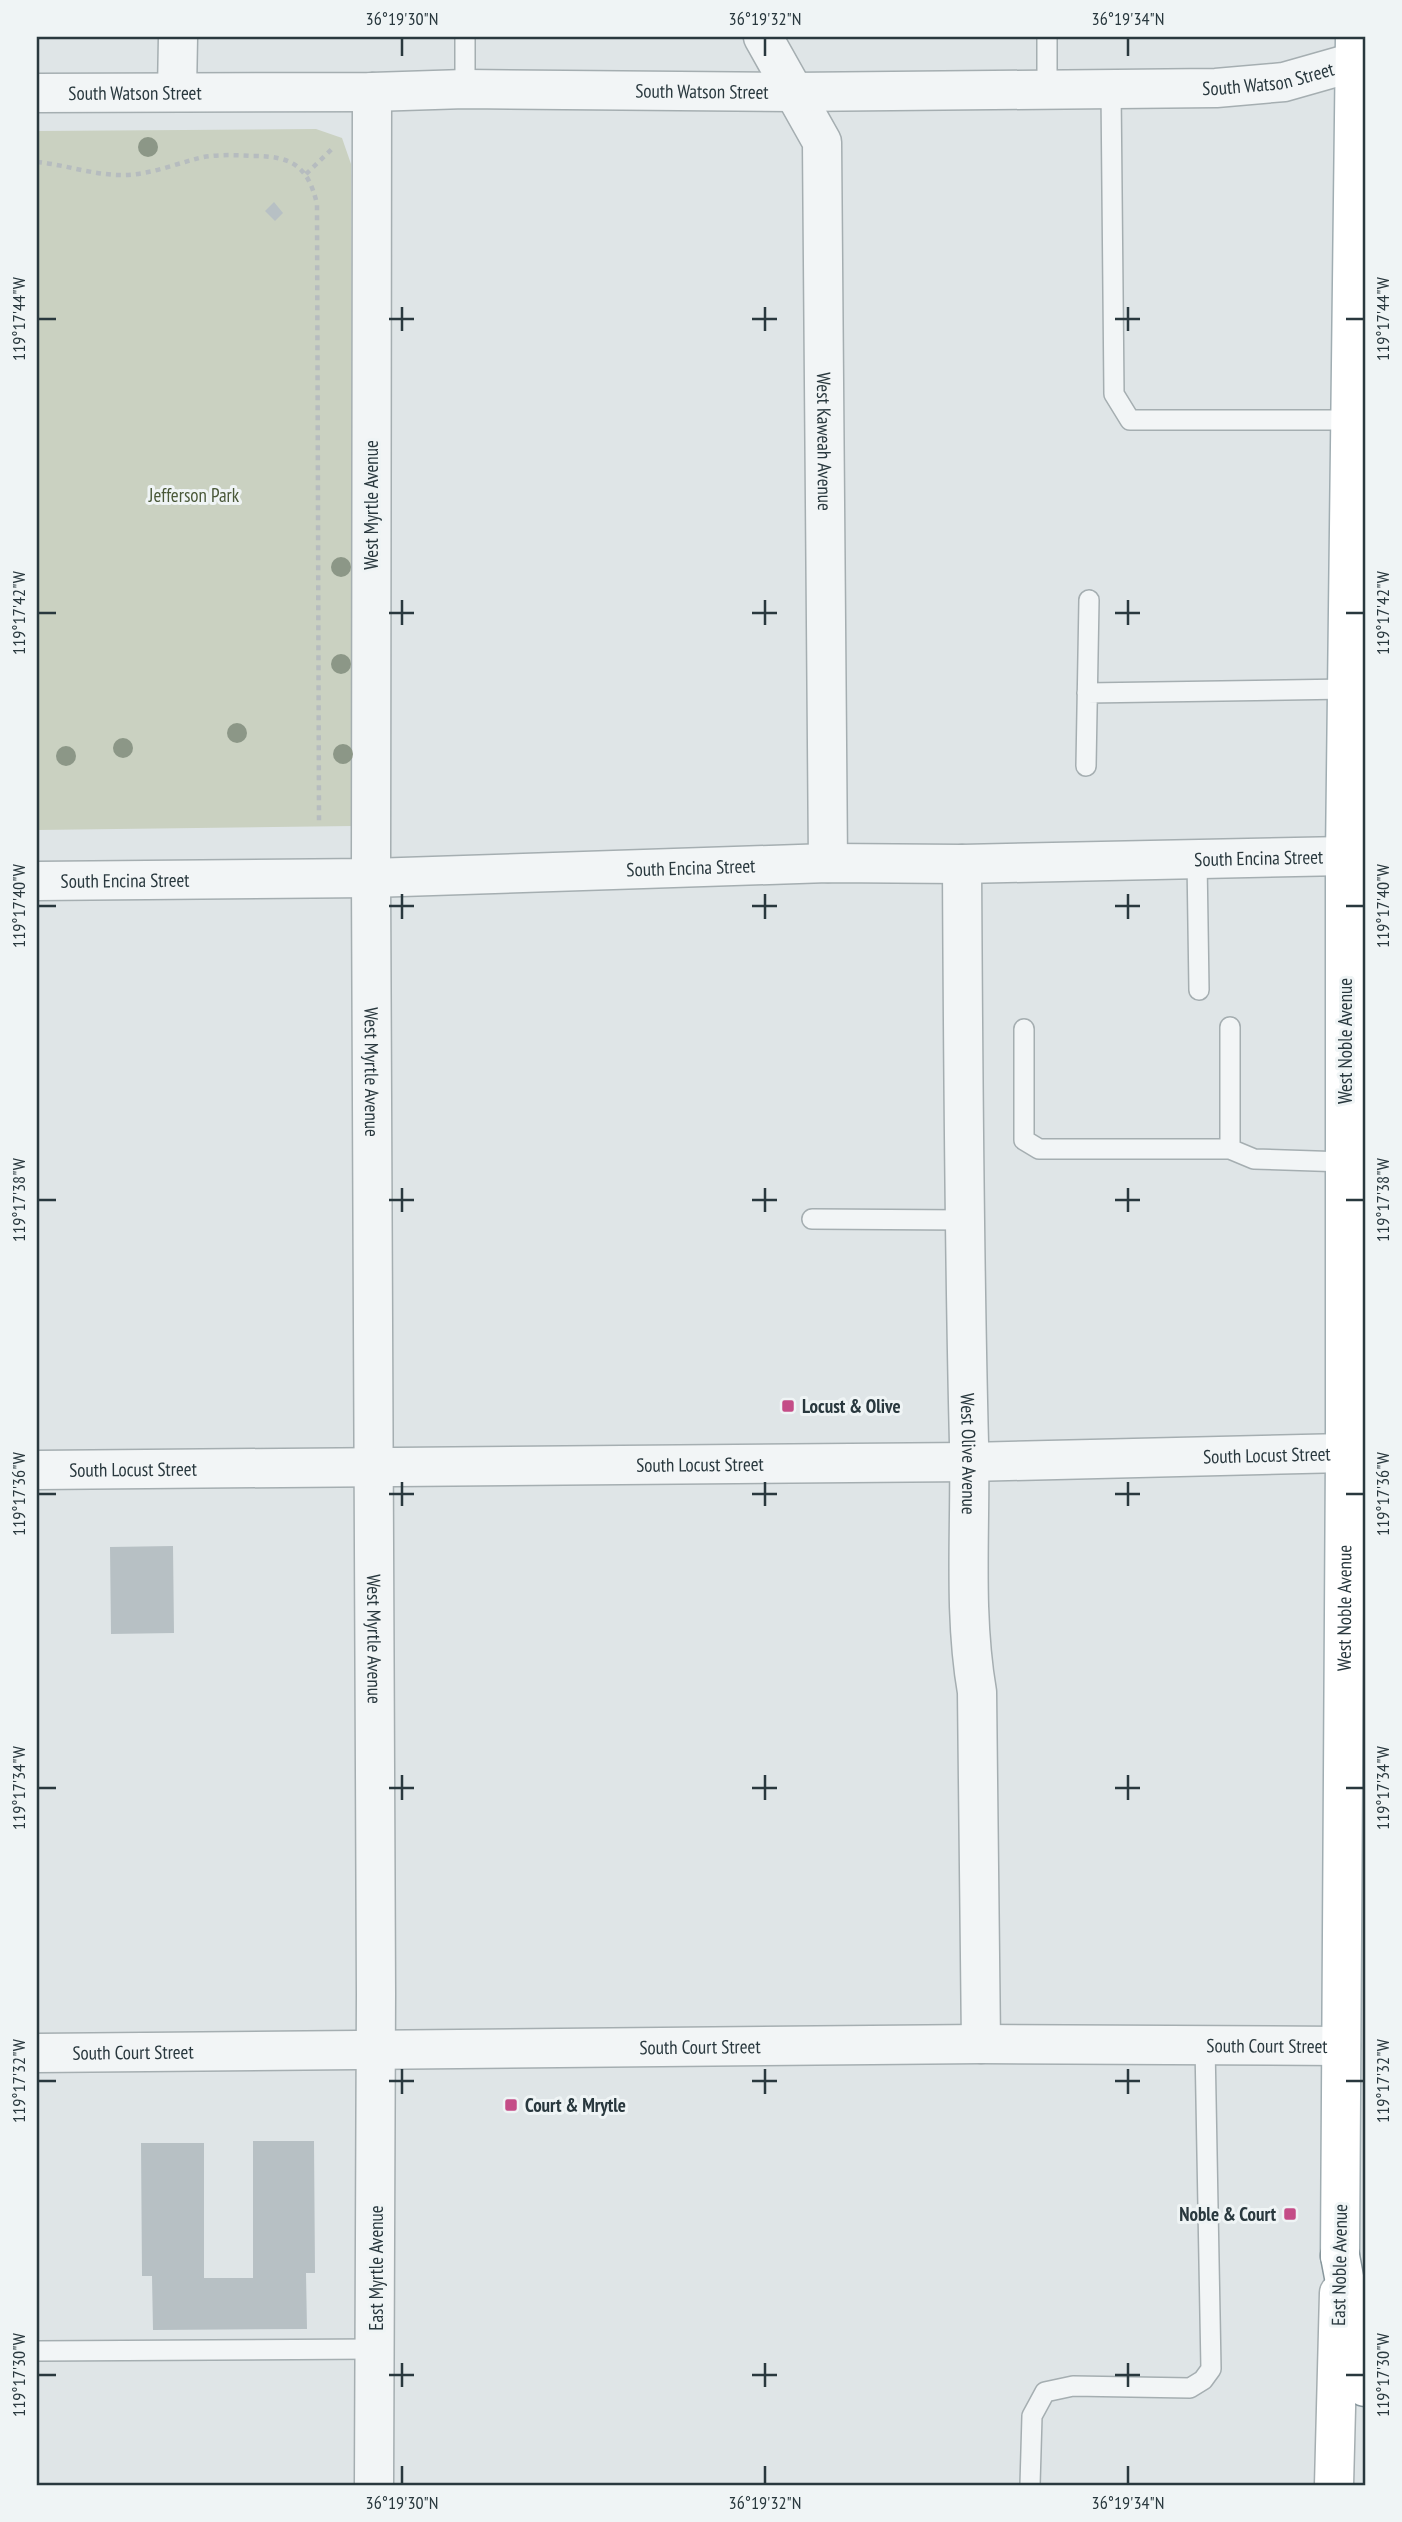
<svg xmlns="http://www.w3.org/2000/svg" width="1402" height="2522" font-family="'PT Sans Narrow',sans-serif">
<style>
.green{fill:#cad1c1}
.building{fill:#b7c0c4}
.lines{fill:none;stroke-linecap:round;stroke-linejoin:round}
.service-casing{stroke:#a5aeb1;stroke-width:22}
.minor-casing{stroke:#a5aeb1;stroke-width:41}
.tertiary-casing{stroke:#a5aeb1;stroke-width:41}
.secondary-casing{stroke:#a5aeb1;stroke-width:41}
.primary-casing{stroke:#a0adb2;stroke-width:41}
.motorway-casing{stroke:#88979d;stroke-width:41}
.path{stroke:#b6bcbf;stroke-width:4.5;stroke-dasharray:5 5;stroke-linecap:butt}
.service{stroke:#f2f5f6;stroke-width:19}
.minor{stroke:#f2f5f6;stroke-width:38}
.tertiary{stroke:#f2f5f6;stroke-width:38}
.secondary{stroke:#fff;stroke-width:38}
.primary{stroke:#fff;stroke-width:38}
.motorway{stroke:#fff;stroke-width:38}
.tree{fill:#8c9787}
.ticks{fill:none;stroke:#29383e;stroke-width:2.5}
.poi-dot{fill:#c44d87;stroke:#eff4f5;stroke-width:2.5}
.labels{text-anchor:middle;stroke-width:6;stroke-linejoin:round;paint-order:stroke}
.street-label{font-size:19px;fill:#29383e;stroke:#eff4f5}
.park-label{font-size:19px;fill:#495838;stroke:#eff4f5}
.poi-label{font-size:19px;font-weight:bold;fill:#29383e;stroke:#eff4f5;text-anchor:start}
.neatline{fill:none;stroke:#29383e;stroke-width:2.5}
.ticks-label{font-size:18px;text-anchor:middle;fill:#29383e}
</style>
<rect width="100%" height="100%" fill="#dfe5e7"/>
<path class="green" d="M316,129L342,138L351,164L353,826L37,830V131Z"/>
<path class="building" d="M274,202L283,213L275,221L265,211Z
M173,1546L174,1633L111,1634L110,1547Z
M253,2141H314L315,2273H306L307,2329L153,2330L152,2276H142L141,2143H204V2278H253Z"/>
<g class="lines">
<defs>
<path id="service" d="M1047,37V89
M465,89V37
M1111,89L1114,394L1130,420H1350
M1087,693L1347,689
M1086,766L1089,600
M1197,860L1199,990
M1230,1027V1149L1254,1159L1345,1162
M1024,1029V1140L1039,1149H1230
M812,1219L964,1220
M37,2351L375,2349
M1030,2485L1032,2416L1045,2392L1073,2386L1190,2388L1203,2380L1211,2369L1205,2045"/>
<g id="minor">
<path id="s1" d="M763,37L822,142L828,863"/>
<path d="M177,92L178,37"/>
<path id="s2" d="M372,92L371,878L376,1993L374,2485"/>
<path id="s3" d="M37,93L372,92L465,89L793,92L1216,88L1284,82L1365,59"/>
<path id="s4" d="M962,864C963,1057 964,1250 969,1443C971,1526 963,1611 977,1692L981,2044"/>
<path id="s5" d="M37,881L371,878L828,863L962,864L1345,856"/>
</g>
<g id="tertiary">
<path id="s6" d="M37,1470L969,1462L1345,1453"/>
<path id="s7" d="M37,2053L981,2044L1341,2046"/>
</g>
<path id="secondary" d="M1334,2485L1339,2293"/>
<g id="primary">
<path id="s8" d="M1340,2256L1345,1453V856L1355,37"/>
</g>
<path id="motorway" d="M1340,2256L1365,2387"/>
</defs>
<use href="#service" class="service-casing"/>
<use href="#minor" class="minor-casing"/>
<use href="#tertiary" class="tertiary-casing"/>
<use href="#secondary" class="secondary-casing"/>
<use href="#primary" class="primary-casing"/>
<use href="#motorway" class="motorway-casing"/>
<path class="path" d="M37,162C67,165 96,176 126,175C151,174 176,164 199,158C217,154 235,155 253,156C292,156 308,166 317,204L319,823
M306,174L333,148"/>
<use href="#service" class="service"/>
<use href="#minor" class="minor"/>
<use href="#tertiary" class="tertiary"/>
<use href="#secondary" class="secondary"/>
<use href="#primary" class="primary"/>
<use href="#motorway" class="motorway"/>
</g>
<g class="tree">
<circle cx="148" cy="147" r="10"/>
<circle cx="341" cy="567" r="10"/>
<circle cx="341" cy="664" r="10"/>
<circle cx="237" cy="733" r="10"/>
<circle cx="123" cy="748" r="10"/>
<circle cx="343" cy="754" r="10"/>
<circle cx="66" cy="756" r="10"/>
</g>
<path class="ticks" d="M402,38V56M765,38V56M1128,38V56M402,307V331M765,307V331M1128,307V331M38,319H56M389,319H414M752,319H777M1115,319H1140M1346,319H1364M402,600V625M765,600V625M1128,600V625M38,613H56M389,613H414M752,613H777M1115,613H1140M1346,613H1364M402,894V919M765,894V919M1128,894V919M38,906H56M389,906H414M752,906H777M1115,906H1140M1346,906H1364M402,1188V1212M765,1188V1212M1128,1188V1212M38,1200H56M389,1200H414M752,1200H777M1115,1200H1140M1346,1200H1364M402,1482V1506M765,1482V1506M1128,1482V1506M38,1494H56M389,1494H414M752,1494H777M1115,1494H1140M1346,1494H1364M402,1775V1800M765,1775V1800M1128,1775V1800M38,1788H56M389,1788H414M752,1788H777M1115,1788H1140M1346,1788H1364M402,2069V2094M765,2069V2094M1128,2069V2094M38,2081H56M389,2081H414M752,2081H777M1115,2081H1140M1346,2081H1364M402,2363V2387M765,2363V2387M1128,2363V2387M38,2375H56M389,2375H414M752,2375H777M1115,2375H1140M1346,2375H1364M402,2466V2484M765,2466V2484M1128,2466V2484"/>
<g class="poi-dot">
<rect x="781" y="1399" width="14" height="14" rx="3.5"/>
<rect x="504" y="2098" width="14" height="14" rx="3.5"/>
<rect x="1283" y="2207" width="14" height="14" rx="3.5"/>
</g>
<g class="labels">
<g class="street-label">
<text dy="7" stroke="none"><textPath href="#s3" startOffset="1232">South Watson Street</textPath></text>
<text dy="7" stroke="none"><textPath href="#s3" startOffset="665">South Watson Street</textPath></text>
<text dy="7" stroke="none"><textPath href="#s3" startOffset="98">South Watson Street</textPath></text>
<text dy="7" stroke="none"><textPath href="#s1" startOffset="420">West Kaweah Avenue</textPath></text>
<text transform="translate(371 505) rotate(-90)" y="7">West Myrtle Avenue</text>
<text dy="7" stroke="none"><textPath href="#s5" startOffset="1222">South Encina Street</textPath></text>
<text dy="7" stroke="none"><textPath href="#s5" startOffset="654">South Encina Street</textPath></text>
<text dy="7" stroke="none"><textPath href="#s5" startOffset="88">South Encina Street</textPath></text>
<text transform="translate(1345 1041) rotate(-90)" y="7">West Noble Avenue</text>
<text dy="7" stroke="none"><textPath href="#s2" startOffset="980">West Myrtle Avenue</textPath></text>
<text dy="7" stroke="none"><textPath href="#s4" startOffset="590">West Olive Avenue</textPath></text>
<text dy="7" stroke="none"><textPath href="#s6" startOffset="1230">South Locust Street</textPath></text>
<text dy="7" stroke="none"><textPath href="#s6" startOffset="663">South Locust Street</textPath></text>
<text dy="7" stroke="none"><textPath href="#s6" startOffset="96">South Locust Street</textPath></text>
<text dy="7" stroke="none"><textPath href="#s8" startOffset="648">West Noble Avenue</textPath></text>
<text dy="7" stroke="none"><textPath href="#s2" startOffset="1547">West Myrtle Avenue</textPath></text>
<text dy="7" stroke="none"><textPath href="#s7" startOffset="1230">South Court Street</textPath></text>
<text dy="7" stroke="none"><textPath href="#s7" startOffset="663">South Court Street</textPath></text>
<text dy="7" stroke="none"><textPath href="#s7" startOffset="96">South Court Street</textPath></text>
<text transform="translate(1339 2265) rotate(-89)" y="7">East Noble Avenue</text>
<text transform="translate(376 2268) rotate(-90)" y="7">East Myrtle Avenue</text>
</g>
<g class="park-label">
<text x="194" y="502">Jefferson Park</text>
</g>
<g class="poi-label">
<text x="802" y="1413">Locust &amp; Olive</text>
<text x="525" y="2112">Court &amp; Mrytle</text>
<text x="1276" y="2221" text-anchor="end">Noble &amp; Court</text>
</g>
</g>
<rect width="1402" height="2522" fill="none" stroke="#eff4f5" stroke-width="77"/>
<rect x="38" y="38" width="1326" height="2446" class="neatline"/>
<g class="ticks-label">
<text x="402" y="25">36°19'30"N</text>
<text x="765" y="25">36°19'32"N</text>
<text x="1128" y="25">36°19'34"N</text>
<text transform="translate(19 319) rotate(-90)" y="6">119°17'44"W</text>
<text transform="translate(1383 319) rotate(-90)" y="6">119°17'44"W</text>
<text transform="translate(19 613) rotate(-90)" y="6">119°17'42"W</text>
<text transform="translate(1383 613) rotate(-90)" y="6">119°17'42"W</text>
<text transform="translate(1383 906) rotate(-90)" y="6">119°17'40"W</text>
<text transform="translate(19 906) rotate(-90)" y="6">119°17'40"W</text>
<text transform="translate(1383 1200) rotate(-90)" y="6">119°17'38"W</text>
<text transform="translate(19 1200) rotate(-90)" y="6">119°17'38"W</text>
<text transform="translate(1383 1494) rotate(-90)" y="6">119°17'36"W</text>
<text transform="translate(19 1494) rotate(-90)" y="6">119°17'36"W</text>
<text transform="translate(1383 1788) rotate(-90)" y="6">119°17'34"W</text>
<text transform="translate(19 1788) rotate(-90)" y="6">119°17'34"W</text>
<text transform="translate(1383 2081) rotate(-90)" y="6">119°17'32"W</text>
<text transform="translate(19 2081) rotate(-90)" y="6">119°17'32"W</text>
<text transform="translate(19 2375) rotate(-90)" y="6">119°17'30"W</text>
<text transform="translate(1383 2375) rotate(-90)" y="6">119°17'30"W</text>
<text x="402" y="2509">36°19'30"N</text>
<text x="765" y="2509">36°19'32"N</text>
<text x="1128" y="2509">36°19'34"N</text>
</g>
</svg>
